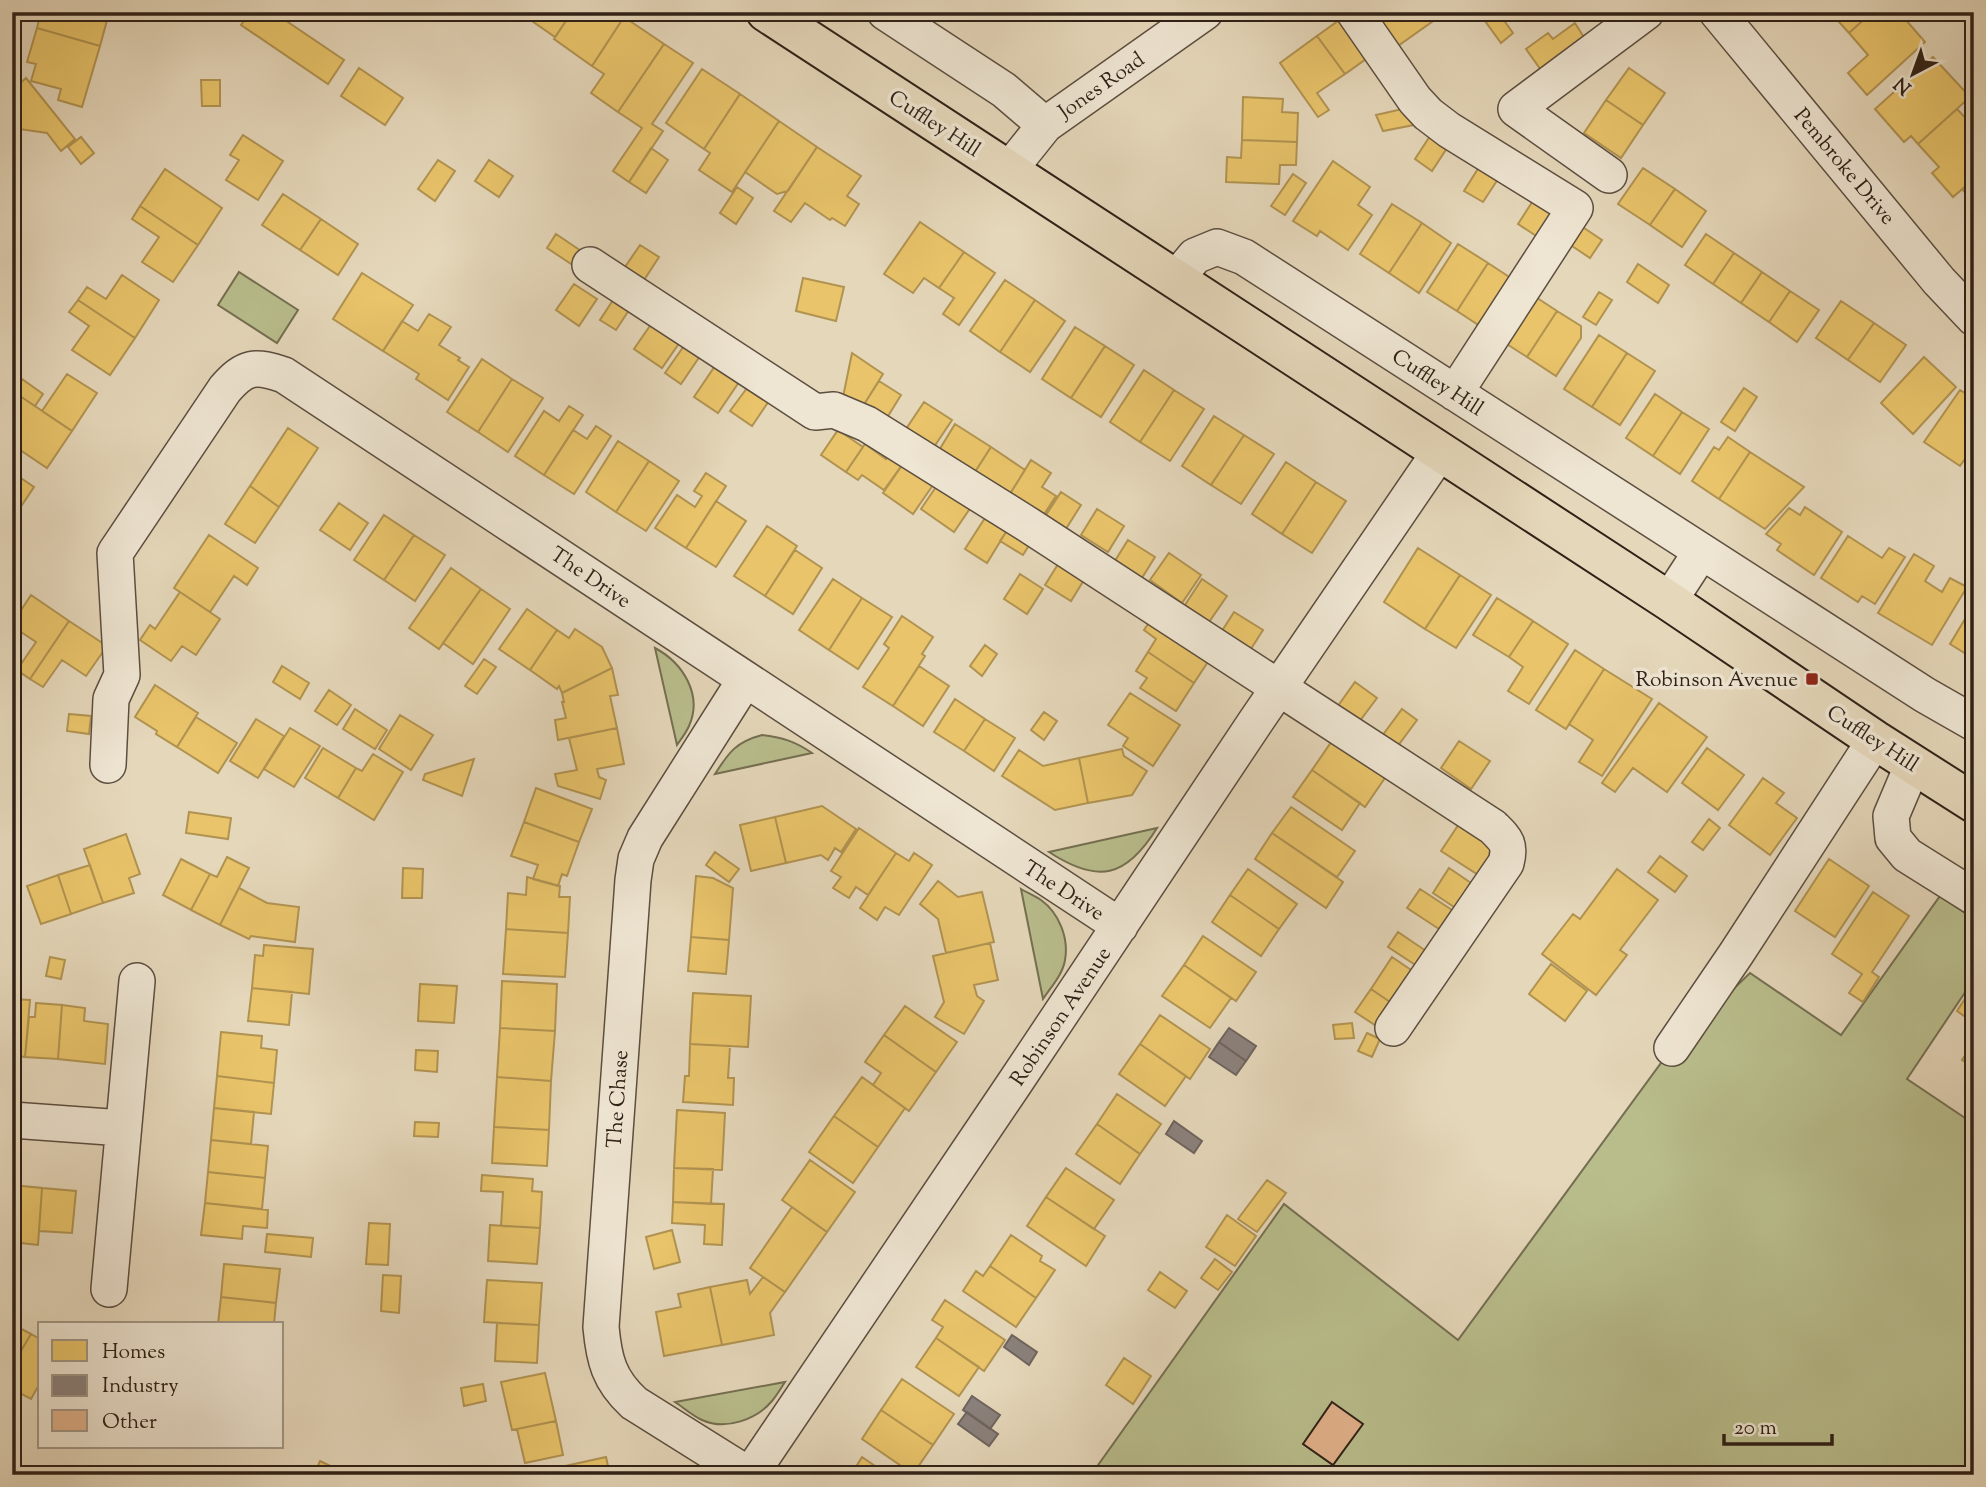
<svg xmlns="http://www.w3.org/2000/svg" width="1986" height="1487" font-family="'Sorts Mill Goudy',serif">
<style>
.green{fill:#b9bd8c;stroke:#746f52;stroke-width:2}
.homes{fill:#e9c46a;stroke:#b19351;stroke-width:2}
.industry{fill:#8a817c;stroke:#6f645e;stroke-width:2}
.building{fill:#e1b18b;stroke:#2f2117;stroke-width:2}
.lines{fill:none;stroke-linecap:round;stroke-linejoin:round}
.minor-casing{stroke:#5c4e40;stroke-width:38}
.major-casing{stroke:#2f2117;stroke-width:42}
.minor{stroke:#eee5d2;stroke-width:35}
.major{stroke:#e5d7ba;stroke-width:38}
.poi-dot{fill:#8f2418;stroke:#eee5d2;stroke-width:2.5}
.labels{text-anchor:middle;stroke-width:7;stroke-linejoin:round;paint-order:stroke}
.street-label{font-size:21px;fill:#2f2117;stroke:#eee5d2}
.poi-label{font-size:21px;fill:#2f2117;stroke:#eee5d2;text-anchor:end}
</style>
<rect width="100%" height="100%" fill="#e5d7ba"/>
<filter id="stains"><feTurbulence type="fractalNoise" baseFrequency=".00286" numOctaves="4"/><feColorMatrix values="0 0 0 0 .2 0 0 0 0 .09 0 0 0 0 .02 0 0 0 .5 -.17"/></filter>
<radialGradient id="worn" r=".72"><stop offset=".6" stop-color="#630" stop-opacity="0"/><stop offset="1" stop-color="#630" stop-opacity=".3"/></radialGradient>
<path class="green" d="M239,272L298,310L277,343L218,305Z
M655,648C683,663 703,695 689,726C686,733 681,739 677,745Z
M762,735C782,737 796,742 812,753L715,774C729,752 736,742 762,735Z
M1157,828C1126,878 1098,884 1049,852Z
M1021,889C1028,893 1035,896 1041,900C1059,913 1069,938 1065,960C1063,974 1051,987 1043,999Z
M1940,896L1974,919V979L1907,1079L1974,1124V1475H1091L1284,1204L1458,1340L1672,1048L1750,973L1841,1035Z
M785,1382C781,1388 777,1395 772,1401C757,1419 726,1431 702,1420C693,1416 684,1408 675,1402Z"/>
<path class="homes" d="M41,12H135L132,20L109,13L100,46L37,28Z
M250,12H273L344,60L328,84L241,25Z
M519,12H572L555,37Z
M572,12H617L624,17L592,66L554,39Z
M1369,12H1431L1436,19L1395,48Z
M1482,12H1498L1513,33L1501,43L1480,14Z
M1830,12H1872L1849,33Z
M1872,12H1899L1925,42L1867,95L1848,73L1868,55L1849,33Z
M1345,16L1373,54L1345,74L1317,36Z
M624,17L664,44L618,112L591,93L604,74L592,66Z
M1575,23L1585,39L1541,70L1526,49L1548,33L1553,39Z
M37,28L100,46L82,107L58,100L61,89L31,81L36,64L27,62Z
M1317,36L1345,74L1317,93L1329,110L1318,117L1280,63Z
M664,44L693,63L652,124L663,131L629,182L613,171L642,128L618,112Z
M1933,57L1970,97L1918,144L1911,136L1904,142L1875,109Z
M359,68L403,98L385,125L341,96Z
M1629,68L1665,93L1643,125L1606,100Z
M702,69L740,94L704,149L666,123Z
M26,78L75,139L61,151L47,133L12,128V85L17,86Z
M201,80H220V106H202Z
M740,94L779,121L732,192L699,170L710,153L704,149Z
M1243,97L1283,99L1282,112L1298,113L1297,142L1242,140Z
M1606,100L1643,125L1621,158L1584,133Z
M1411,107L1424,123L1383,131L1376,115Z
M1957,109L1974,127V179L1953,197L1932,173L1939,167L1918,144Z
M779,121L817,147L788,191L777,194L745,172Z
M1432,133L1449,145L1432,171L1415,159Z
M243,135L283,161L258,200L226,180L239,160L230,155Z
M81,137L94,153L81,164L68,147Z
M1242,140L1297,142L1296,165H1280L1279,184L1226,182L1227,157L1241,158Z
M817,147L861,176L847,196L859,204L845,226L832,218L830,220L805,203L791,222L774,211Z
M651,148L668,160L646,193L629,182Z
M438,160L455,171L435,201L418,189Z
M489,160L513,176L499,197L475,181Z
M1333,161L1370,187L1358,205L1372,215L1348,250L1320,231L1317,236L1293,221Z
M1481,164L1500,176L1483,202L1464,191Z
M1643,168L1675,189L1650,225L1618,204Z
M165,169L222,208L198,245L140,206Z
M1293,174L1306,183L1285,215L1271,206Z
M1974,179V210L1966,202L1970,198L1962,189Z
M737,187L753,198L736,224L720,213Z
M1675,189L1706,211L1682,247L1650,225Z
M1538,193L1564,210L1544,241L1518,224Z
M283,194L321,219L300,250L262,225Z
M1392,204L1422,223L1389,273L1360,254Z
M140,206L198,245L173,282L142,262L159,237L132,219Z
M321,219L358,244L338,275L300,250Z
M920,222L964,252L939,288L924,278L913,293L884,274Z
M1422,223L1451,243L1419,293L1389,273Z
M1578,224L1602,240L1590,258L1566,242Z
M556,234L587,255L577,268L547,248Z
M1706,234L1734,253L1713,284L1685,265Z
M1458,244L1488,263L1457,311L1427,292Z
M640,245L659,257L644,280L625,267Z
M964,252L995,273L959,325L943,314L954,298L939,288Z
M1734,253L1762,272L1741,303L1713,284Z
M1488,263L1517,282L1486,330L1457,311Z
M1638,264L1669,285L1658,303L1627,282Z
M1762,272L1790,291L1769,322L1741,303Z
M362,273L413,305L383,351L333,319Z
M122,275L159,300L135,338L78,300L87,287L106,299Z
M803,278L844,287L836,321L796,311Z
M1005,280L1035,300L1000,352L970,331Z
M574,284L597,299L579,326L556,310Z
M1790,291L1819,310L1797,342L1769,322Z
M1528,292L1557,311L1527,357L1499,339Z
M1599,292L1612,300L1596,325L1583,317Z
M615,297L631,307L616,330L600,320Z
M78,300L135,338L110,375L72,350L89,326L69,312Z
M1035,300L1065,321L1030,372L1000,352Z
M1841,301L1874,323L1848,360L1816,338Z
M1557,311L1581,326V338L1556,376L1527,357Z
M429,314L451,327L439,345L460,358L458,360L469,367L448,400L416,379L419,374L383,351L402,321L418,331Z
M654,320L682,339L662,368L634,349Z
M1874,323L1906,345L1880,382L1848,360Z
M1075,327L1105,346L1071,398L1042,379Z
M1599,335L1627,353L1592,407L1564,389Z
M686,343L702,353L681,384L665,373Z
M1105,346L1134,365L1101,417L1071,398Z
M852,353L883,374L863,406L843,397Z
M1627,353L1655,371L1620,425L1592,407Z
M1924,357L1956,387L1913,434L1881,403Z
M482,359L512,379L478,432L447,412Z
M715,366L739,382L718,413L694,397Z
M1144,370L1174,390L1140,442L1110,422Z
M67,374L97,393L72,431L42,411Z
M22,379L43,394L35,406L14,392Z
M512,379L543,398L508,452L478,432Z
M879,381L901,395L885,421L863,406Z
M750,384L771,398L752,426L730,411Z
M1744,388L1757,397L1735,431L1721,422Z
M1174,390L1204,409L1170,461L1140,442Z
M1960,390L1974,399V446L1960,466L1924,442Z
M14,392L72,431L47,468L17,448L14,454L12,453V395Z
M1655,394L1682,412L1653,456L1626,438Z
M924,402L952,420L934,447L906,429Z
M569,406L583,415L544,475L515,456L544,411L559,421Z
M1682,412L1709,429L1680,474L1653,456Z
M1214,416L1244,435L1211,485L1182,466Z
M955,424L991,447L973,475L938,452Z
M596,426L611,436L574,494L544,475L573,430L587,439Z
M288,428L318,448L279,507L250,486Z
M838,430L863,447L846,472L821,455Z
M1244,435L1274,454L1241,504L1211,485Z
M1728,437L1750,452L1719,499L1692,481L1714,447L1719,450Z
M618,441L649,461L616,512L586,492Z
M865,444L886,459L893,449L907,458L884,490L862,475L858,480L846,472Z
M991,447L1025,470L1008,497L973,475Z
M1750,452L1804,487L1765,529L1719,499Z
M1031,460L1051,473L1042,487L1056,496L1041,519L1008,497Z
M649,461L679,481L646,531L616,512Z
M1286,462L1316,482L1282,534L1252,514Z
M903,464L933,485L913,514L883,493Z
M12,472L34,487L12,520Z
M706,473L726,486L686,548L655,528L677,495L695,507L702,496L694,491Z
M1316,482L1346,501L1312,553L1282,534Z
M938,484L971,507L954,532L921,509Z
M250,486L279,507L255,543L225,524Z
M1061,492L1081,505L1064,532L1044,518Z
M716,501L746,521L716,567L686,548Z
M339,503L368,523L350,550L320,530Z
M1805,507L1842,532L1814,575L1777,550L1781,544L1766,534L1789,508L1800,515Z
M1097,509L1124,526L1108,552L1081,535Z
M384,515L414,535L384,580L354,560Z
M985,518L1006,532L987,563L965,549Z
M1011,525L1033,539L1023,555L1000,541Z
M767,526L797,546L765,596L734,576Z
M209,535L258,568L247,585L234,576L210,612L174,588Z
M414,535L445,555L415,601L384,580Z
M1848,536L1882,558L1889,548L1905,557L1875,604L1862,596L1858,602L1821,578Z
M1128,540L1155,557L1140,581L1113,564Z
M1418,548L1460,575L1425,629L1384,602Z
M795,550L822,568L793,614L765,596Z
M1169,553L1201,575L1182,603L1150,580Z
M1914,554L1934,566L1925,581L1942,592L1950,578L1967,587L1932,645L1878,613Z
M1062,558L1087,575L1071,601L1045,585Z
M451,568L481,589L439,649L409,628Z
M1020,574L1043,589L1027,614L1004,599Z
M1460,575L1491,595L1456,648L1425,629Z
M833,579L862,598L829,650L799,630Z
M1202,579L1227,596L1209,622L1185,605Z
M481,589L510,609L473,664L443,643Z
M180,592L220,619L196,655L182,646L171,661L140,640L150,625L155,629Z
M31,595L69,621L30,679L17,670L36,642L12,626V624Z
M862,598L892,617L858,669L829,650Z
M1497,598L1533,621L1509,657L1473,635Z
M527,609L557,630L530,670L499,649Z
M1971,609L1974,610V659L1950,644Z
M1234,612L1263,630L1249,652L1220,634Z
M1154,615L1213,654L1194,683L1148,652L1156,639L1144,630Z
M902,616L933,637L922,654L925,656L893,706L863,687L889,648L884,644Z
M69,621L107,646L86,676L62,660L43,687L30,679Z
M1533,621L1568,644L1529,704L1508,691L1523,667L1509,657Z
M575,629L602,647L612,668L562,693L559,686L557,689L530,670L557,630L569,638Z
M985,645L997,654L982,676L970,666Z
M1575,650L1604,669L1566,729L1536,710Z
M1148,652L1194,683L1176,711L1140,688L1147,678L1136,671Z
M484,659L496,667L477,694L465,686Z
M282,666L309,683L300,699L273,682Z
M919,666L949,686L923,726L893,706Z
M612,668L618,695L610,696L617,728L558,740L555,720L566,718L562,702H564L562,693Z
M1604,669L1652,699L1602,776L1579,762L1593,740L1569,724Z
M1355,682L1377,698L1356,726L1335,710Z
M155,685L198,713L177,747L156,734L157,731L135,717Z
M329,690L351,705L337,725L315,711Z
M1130,693L1180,725L1153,766L1123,746L1128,738L1108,725Z
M955,699L985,719L964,751L934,732Z
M1659,703L1707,737L1667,792L1633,768L1615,792L1602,783Z
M355,709L387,730L375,749L343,729Z
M1402,709L1417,720L1397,747L1382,736Z
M1044,712L1057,721L1044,740L1031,730Z
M69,714L91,716L89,734L67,731Z
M400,715L433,735L411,770L379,749Z
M196,717L237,743L218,773L177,747Z
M256,719L284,736L258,778L230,761Z
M985,719L1015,738L994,771L964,751Z
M290,728L320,746L294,787L264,769Z
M617,728L624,764L597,769L599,777L606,780L600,799L558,786L555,774L577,770L569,738Z
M1336,735L1389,772L1365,807L1312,770Z
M1459,741L1490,761L1471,789L1441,768Z
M323,748L356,768L338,798L305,778Z
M1707,748L1744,775L1718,810L1682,783Z
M1122,749L1124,756L1147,771L1132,795L1088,803L1079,758Z
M1019,750L1043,766L1079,758L1088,803L1055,810L1002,776Z
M373,754L403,772L374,820L338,798L356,768L362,771Z
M474,759L462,796L423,780L425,774Z
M1312,770L1360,803L1342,830L1293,797Z
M1763,778L1784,793L1776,803L1797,818L1770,855L1729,825Z
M536,788L592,809L579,842L524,822Z
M822,806L856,829L841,852L835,848L828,860L821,855L786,863L775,817Z
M1291,807L1355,851L1337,877L1272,833Z
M189,812L231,818L228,839L186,833Z
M775,817L786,863L751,871L740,825Z
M1709,819L1720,828L1703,850L1692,842Z
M1461,821L1499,846L1480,876L1441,851Z
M524,822L579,842L567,876L562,874L558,886L533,879L538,865L511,856Z
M859,828L896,853L868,895L856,887L849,898L833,888L841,877L831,871Z
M1272,833L1343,882L1326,908L1255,859Z
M126,834L140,874L129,878L134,893L103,903L84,849Z
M715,852L739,869L729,882L706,865Z
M896,853L909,861L914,853L932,865L899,915L885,907L877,920L860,908Z
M1660,856L1687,876L1675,892L1648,872Z
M227,857L249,868L220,925L191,910L210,874L217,877Z
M181,859L210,874L191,910L163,895Z
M1829,859L1869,886L1835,937L1795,911Z
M90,865L103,903L71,914L58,875Z
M403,868L423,869L422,898H402Z
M1449,868L1474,885L1457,909L1433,893Z
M1248,869L1297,904L1279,929L1230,895Z
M1617,869L1658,900L1620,950L1627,955L1596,995L1542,954L1573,914L1580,919Z
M58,875L71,914L41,924L27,886Z
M696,876L713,878L733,888L729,940L691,937Z
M527,877L560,886L559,897H570L568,933L506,929L508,893L526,895Z
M938,881L958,897L982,892L994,942L946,953L938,919L920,904Z
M239,888L267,903L299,907L295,942L251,936L249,939L220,925Z
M1420,889L1452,910L1439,929L1407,908Z
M1873,892L1909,916L1872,972L1879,977L1863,1002L1849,993L1862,974L1832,954Z
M1230,895L1279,929L1261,956L1212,922Z
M506,929L568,933L565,977L503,974Z
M1398,932L1426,951L1417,966L1388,947Z
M1203,936L1256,972L1236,1001L1184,965Z
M691,937L729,940L726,974L688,971Z
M990,943L998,980L974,985L977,996L984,1001L964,1034L935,1017L944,1002L933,956Z
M264,945L313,949L309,994L252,988L255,955L263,956Z
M50,957L65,960L61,979L46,976Z
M1392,957L1417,974L1396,1006L1371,989Z
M1551,964L1587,991L1565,1021L1529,994Z
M1184,965L1231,998L1210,1028L1162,996Z
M502,981L557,984L555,1031L500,1028Z
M420,984L457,986L454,1023L418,1021Z
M1974,985V1023L1957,1011Z
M252,988L292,992L289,1025L248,1021Z
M1371,989L1396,1006L1381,1029L1355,1012Z
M693,993L751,996L748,1047L690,1044Z
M12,999L30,1000L25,1057L12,1055Z
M36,1003L62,1005L58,1059L25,1057L29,1017H35Z
M62,1005L85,1008L84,1021L108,1024L105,1064L58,1059Z
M905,1006L957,1042L936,1072L884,1035Z
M1160,1015L1210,1049L1190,1079L1140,1044Z
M1352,1023L1354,1038L1335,1039L1333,1025Z
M500,1028L555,1031L551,1081L497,1077Z
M221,1032L262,1036L261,1048L277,1050L274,1083L217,1076Z
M1367,1033L1380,1039L1372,1057L1358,1051Z
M884,1035L936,1072L909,1111L873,1085L881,1073L865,1062Z
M1974,1043V1068L1962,1060Z
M690,1044L730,1046L728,1078H734L733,1105L683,1102L685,1076H689Z
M1140,1044L1186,1076L1165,1106L1119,1074Z
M416,1050L438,1051L437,1072L415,1070Z
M217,1076L274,1083L271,1114L214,1108Z
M497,1077L551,1081L549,1130L494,1127Z
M862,1077L905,1108L878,1147L834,1116Z
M1117,1094L1161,1124L1140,1154L1097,1124Z
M214,1108L254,1112L251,1144L211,1140Z
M677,1110L725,1113L722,1170L674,1168Z
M834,1116L878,1147L853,1183L809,1152Z
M415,1122L439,1123L438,1137L414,1136Z
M1097,1124L1140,1154L1120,1184L1076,1154Z
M494,1127L549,1130L547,1166L492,1163Z
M211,1140L268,1146L265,1178L208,1172Z
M810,1160L855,1192L827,1232L782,1200Z
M674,1168L713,1169L711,1204L673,1202Z
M1066,1168L1114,1200L1094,1229L1046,1197Z
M208,1172L265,1178L262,1209L205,1203Z
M482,1175L533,1179L532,1191L542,1192L540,1228L501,1226L503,1192L481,1191Z
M1267,1180L1286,1193L1257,1232L1238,1219Z
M12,1185L42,1188L38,1245L12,1242Z
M42,1188L76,1191L72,1233L39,1231Z
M1046,1197L1105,1236L1086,1266L1027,1226Z
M673,1202L724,1204L722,1245L704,1244L705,1225L672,1223Z
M205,1203L268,1210L267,1228L243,1226L242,1239L201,1235Z
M792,1207L827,1232L785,1292L750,1268Z
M1227,1215L1256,1236L1235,1266L1206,1247Z
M369,1223L390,1224L388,1265L366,1264Z
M490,1225L540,1228L537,1264L488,1261Z
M672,1230L680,1262L654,1269L646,1237Z
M267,1234L313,1238L311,1257L265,1252Z
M1011,1235L1042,1256L1040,1261L1055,1270L1036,1298L990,1266Z
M1215,1259L1232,1272L1218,1290L1201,1278Z
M224,1264L280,1269L276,1303L221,1297Z
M990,1266L1036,1298L1016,1327L963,1291L976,1271L983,1276Z
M1160,1272L1187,1291L1175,1308L1148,1290Z
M383,1275L401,1276L399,1313L381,1311Z
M763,1277L785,1292L770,1313L774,1335L722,1345L710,1287L747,1280L750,1294Z
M487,1280L542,1283L539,1325L484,1322Z
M710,1287L722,1345L664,1356L656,1312L681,1307L678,1294Z
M221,1297L276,1303L274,1324H218Z
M945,1300L1005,1340L984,1371L936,1338L943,1327L932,1320Z
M497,1323L539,1325L537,1363L495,1361Z
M12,1324L31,1334L12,1366Z
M31,1334L40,1339V1383L31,1399L12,1389V1366Z
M936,1338L979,1367L959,1396L916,1367Z
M1124,1358L1151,1376L1133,1404L1106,1385Z
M545,1373L556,1421L512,1430L501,1382Z
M902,1379L954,1414L933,1445L881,1410Z
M483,1384L486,1401L464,1406L461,1388Z
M881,1410L933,1445L913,1474L862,1439Z
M556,1421L563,1455L525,1463L517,1429Z
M606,1457L610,1475H548L547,1470Z
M862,1457L888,1475H851Z
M320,1461L349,1475H314Z
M103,1467H132V1475H103Z"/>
<path class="industry" d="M1229,1028L1256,1046L1246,1061L1219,1042Z
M1219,1042L1246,1061L1236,1075L1209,1057Z
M1174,1121L1202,1141L1194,1153L1166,1134Z
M1012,1335L1037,1352L1029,1365L1004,1347Z
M972,1396L1000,1415L990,1429L963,1410Z
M967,1412L998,1434L989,1446L958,1424Z"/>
<path class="building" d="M1332,1402L1363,1424L1333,1465L1303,1444Z"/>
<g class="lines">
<defs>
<path id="minor" d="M885,12L1004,90L1045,125
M1354,12L1415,100L1428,114L1449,130L1575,208L1455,393
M1717,12L1939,281L1974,318
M1009,170L1045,125L1205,12
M1609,175L1516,109L1646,12
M590,265L815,412L834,410L867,424L1027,524L1493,827C1506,840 1511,844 1506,863L1393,1028
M1175,280L1195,256L1217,247L1244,257L1925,695L1974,723
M1669,601L1701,552
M745,680L645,838L636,859L633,880L601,1327C604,1360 609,1380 634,1403L749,1475
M1913,764L1891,816L1893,838L1907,855L1974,897
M108,765L111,699L122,675L115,553L225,389C245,366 255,365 284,375L1120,926
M1672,1048L1736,954L1875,740
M12,1120L123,1128
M109,1289L137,981
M750,1475L1014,1084L1256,721L1439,453"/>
<path id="major" d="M766,12L1669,601L1875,740L1974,803"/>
</defs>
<use href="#minor" class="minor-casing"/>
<use href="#major" class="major-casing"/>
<use href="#minor" class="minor"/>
<use href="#major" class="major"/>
</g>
<rect class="poi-dot" x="1805" y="672" width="14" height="14" rx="3.5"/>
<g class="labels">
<g class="street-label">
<text transform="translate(1101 85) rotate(-35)" y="7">Jones Road</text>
<text transform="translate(935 123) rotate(33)" y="7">Cuffley Hill</text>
<text transform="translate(1845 166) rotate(50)" y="7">Pembroke Drive</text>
<text transform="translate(1438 382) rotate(33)" y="7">Cuffley Hill</text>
<text transform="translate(591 577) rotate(34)" y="7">The Drive</text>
<text transform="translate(1873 738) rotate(33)" y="7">Cuffley Hill</text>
<text transform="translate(1064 890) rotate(33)" y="7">The Drive</text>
<text transform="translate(1060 1016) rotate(-56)" y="7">Robinson Avenue</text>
<text transform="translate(617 1099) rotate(-86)" y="7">The Chase</text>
</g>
<g class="poi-label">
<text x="1798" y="686">Robinson Avenue</text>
</g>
</g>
<rect width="1986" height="1487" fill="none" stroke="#e5d7ba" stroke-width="42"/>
<rect x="14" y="14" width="1958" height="1459" fill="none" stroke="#2f2117" stroke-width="3.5"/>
<rect x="21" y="21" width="1944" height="1445" fill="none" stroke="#2f2117" stroke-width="2"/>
<rect x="38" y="1322" width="245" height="126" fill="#eee5d2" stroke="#a29787" stroke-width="2"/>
<rect x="52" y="1340" width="35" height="21" fill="#e9c46a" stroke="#a29787" stroke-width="2"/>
<text x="102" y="1358" font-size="21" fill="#2f2117">Homes</text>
<rect x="52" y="1375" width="35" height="21" fill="#8a817c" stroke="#a29787" stroke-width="2"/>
<text x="102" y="1392" font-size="21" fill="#2f2117">Industry</text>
<rect x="52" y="1410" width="35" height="21" fill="#e1b18b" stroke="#a29787" stroke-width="2"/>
<text x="102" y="1428" font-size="21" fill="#2f2117">Other</text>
<g transform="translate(1913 74) rotate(221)" stroke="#eee5d2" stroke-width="5" paint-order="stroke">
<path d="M0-5L12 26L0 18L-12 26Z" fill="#2f2117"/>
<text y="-10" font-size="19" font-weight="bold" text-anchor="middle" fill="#2f2117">N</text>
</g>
<path d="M1724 1434v10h108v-10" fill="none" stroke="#2f2117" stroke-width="3.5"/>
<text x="1734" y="1434" font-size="21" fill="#2f2117" stroke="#eee5d2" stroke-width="5" paint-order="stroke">20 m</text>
<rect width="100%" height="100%" filter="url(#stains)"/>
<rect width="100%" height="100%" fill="url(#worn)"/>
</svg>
